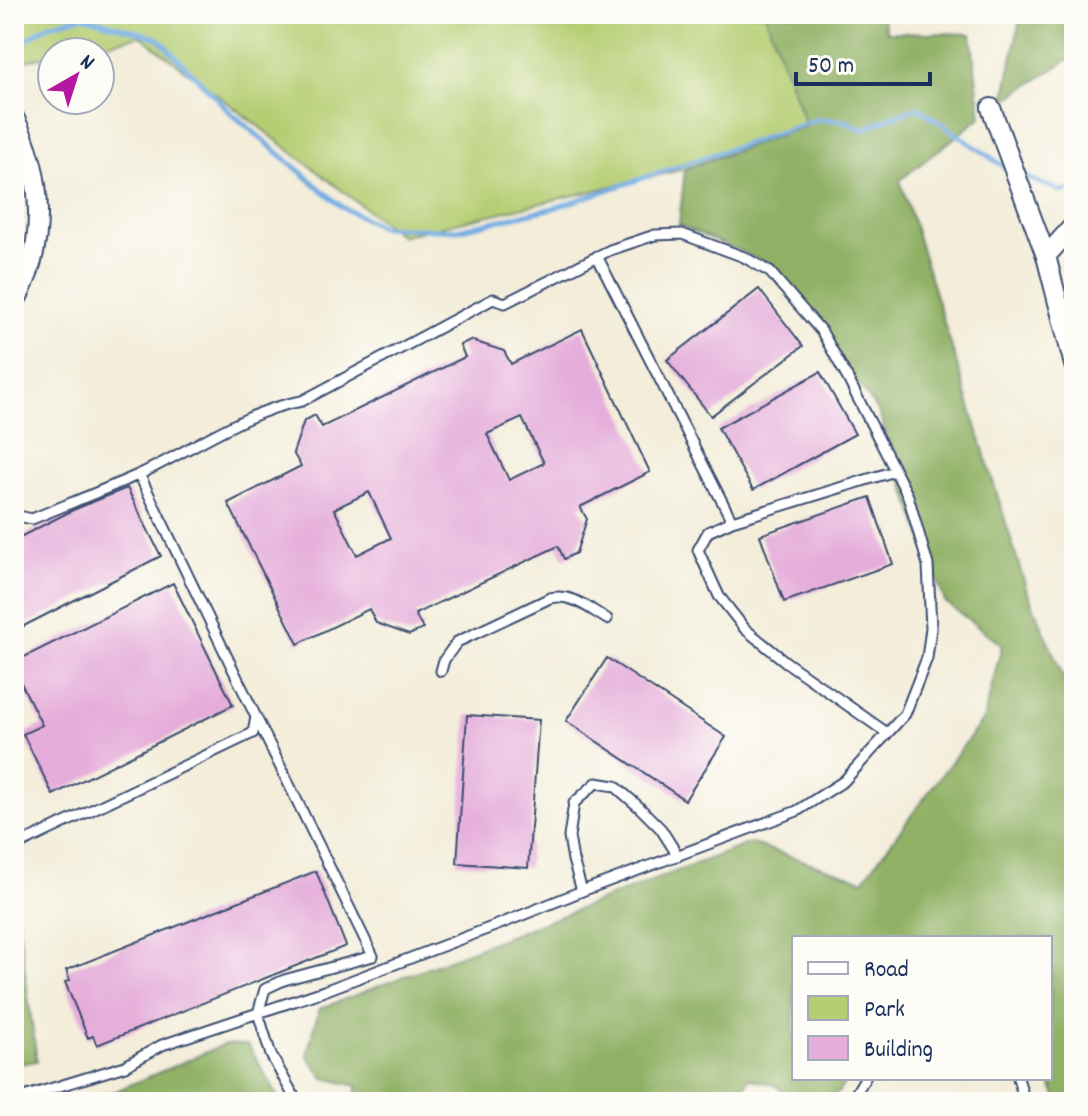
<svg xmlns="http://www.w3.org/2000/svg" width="1088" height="1116" font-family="Dekko,sans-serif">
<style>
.green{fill:#b6ce73;stroke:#687e68;stroke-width:2}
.forest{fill:#90b165;stroke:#567062;stroke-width:2}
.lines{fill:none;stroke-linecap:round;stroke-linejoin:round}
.stream{stroke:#75ade4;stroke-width:5}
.building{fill:#e5adda;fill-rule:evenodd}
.service-casing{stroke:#3b4c70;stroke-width:13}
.minor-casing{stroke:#3b4c70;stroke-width:22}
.service{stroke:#fff;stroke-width:9}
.minor{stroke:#fff;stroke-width:18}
</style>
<rect width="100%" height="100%" fill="#fdfcf7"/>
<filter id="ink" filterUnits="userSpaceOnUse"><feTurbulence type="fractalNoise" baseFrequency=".0125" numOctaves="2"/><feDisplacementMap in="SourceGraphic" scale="16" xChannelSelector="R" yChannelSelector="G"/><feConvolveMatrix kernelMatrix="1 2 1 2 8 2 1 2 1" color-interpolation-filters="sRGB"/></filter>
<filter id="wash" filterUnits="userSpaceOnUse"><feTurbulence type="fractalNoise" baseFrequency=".006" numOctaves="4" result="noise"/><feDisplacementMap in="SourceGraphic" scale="32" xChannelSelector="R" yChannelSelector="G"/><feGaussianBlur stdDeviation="1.8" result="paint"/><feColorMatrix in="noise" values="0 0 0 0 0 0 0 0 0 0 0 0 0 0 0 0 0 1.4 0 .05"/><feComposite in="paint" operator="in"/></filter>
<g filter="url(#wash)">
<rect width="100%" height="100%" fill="#f3edd9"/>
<path class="green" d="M14,14H765L806,126L685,169L401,236L141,36L65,52H52V55L14,63Z"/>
<path class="forest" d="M765,14H881L887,32L971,34L981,117L900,180L1027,591L1074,703V1102H1059L1048,1078H1050V938H794V1078H847L838,1093L813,1102H794L775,1085L749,1078L737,1102H656L644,1100L633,1102H353L358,1086L324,1078L307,1055L319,1009L750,843L863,880L984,718L1002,645L945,602L878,411L774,266L679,225L685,169L806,126Z
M1021,14H1074V56L1004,101Z
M14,908H16L37,1061L14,1065Z
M225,1044L248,1045L281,1102H73L116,1091Z"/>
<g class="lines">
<path class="stream" d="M14,48L49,25L83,16L158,38L230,112L342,207L381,227L457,230L554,208L819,119L846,121L861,130L917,107L1006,168
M1023,176L1063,192L1074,188"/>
</g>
<g id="blocks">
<path class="building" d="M759,289L803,346L711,416L667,360Z
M582,329L650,472L580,507L587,519L576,553L564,559L558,546L415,614L423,629L409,635L376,623L369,609L298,644L228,503L301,466L293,453L304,421L315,415L322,427L465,357L460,345L470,340L504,351L511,364ZM522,418L544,463L509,480L487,434ZM369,492L391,538L357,555L334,509Z
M820,372L855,434L753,490L718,428Z
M127,488L161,556L14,631V540L73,510Z
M870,497L893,564L784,602L760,535Z
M173,583L233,705L53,795L23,734L42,725L14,669V662Z
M607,658L726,737L685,800L566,721Z
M467,715L539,720L528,868L457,863Z
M316,871L346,946L97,1045L93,1036L88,1038L65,982L70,980L66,970Z"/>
</g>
</g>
<g filter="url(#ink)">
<use href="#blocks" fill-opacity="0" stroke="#3b4c70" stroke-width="2"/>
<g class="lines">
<defs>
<path id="service" d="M597,256L732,521L708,532L698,550L719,596L745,629L786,662L887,733
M14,515L32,519C68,504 104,490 140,474C189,451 250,409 302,401L493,299L505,303L610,250L655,235L682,234L744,257L770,272L822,332L847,377L908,496L928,565L931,628L927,658L905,714L844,781L797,811L582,891L500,924L324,991L162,1045L125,1066L14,1100
M732,521L895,471
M441,671L444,660L457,642L550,598C572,593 588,608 607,619
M256,717L373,956L284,980L265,989L258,1013L271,1055L297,1102
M14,847L253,733L256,717L139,474
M582,891L573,860L569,837L574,803L596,783L615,786L639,807L661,829L678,856
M1018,1078L1025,1102
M854,1102L855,1095L865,1078"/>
<path id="minor" d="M991,108L1046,256L1074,365
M14,117C44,175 48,246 14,304
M1046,256L1074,225"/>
</defs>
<use href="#service" class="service-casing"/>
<use href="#minor" class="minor-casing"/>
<use href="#service" class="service"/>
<use href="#minor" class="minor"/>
</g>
</g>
<rect width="1088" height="1116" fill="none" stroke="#fdfcf7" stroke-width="48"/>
<rect x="792" y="936" width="260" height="144" fill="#fdfcf7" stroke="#a3aaba" stroke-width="2"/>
<rect x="808" y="962" width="40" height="12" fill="#ffffff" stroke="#a3aaba" stroke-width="2"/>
<text x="864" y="976" font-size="24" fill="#1b2f5e">Road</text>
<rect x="808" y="996" width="40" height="24" fill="#b6ce73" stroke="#a3aaba" stroke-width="2"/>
<text x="864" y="1016" font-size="24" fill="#1b2f5e">Park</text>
<rect x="808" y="1036" width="40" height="24" fill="#e5adda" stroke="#a3aaba" stroke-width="2"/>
<text x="864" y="1056" font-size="24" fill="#1b2f5e">Building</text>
<g transform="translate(76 76) rotate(39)"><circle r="38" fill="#fdfcf7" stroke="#a3aaba" stroke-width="2"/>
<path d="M0-6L14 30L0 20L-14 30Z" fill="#b5179e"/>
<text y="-12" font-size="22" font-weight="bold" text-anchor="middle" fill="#1b2f5e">N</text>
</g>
<path d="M796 72v12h134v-12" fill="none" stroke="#1b2f5e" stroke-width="4"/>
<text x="808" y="72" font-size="24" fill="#1b2f5e" stroke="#fdfcf7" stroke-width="6" paint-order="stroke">50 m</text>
</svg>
